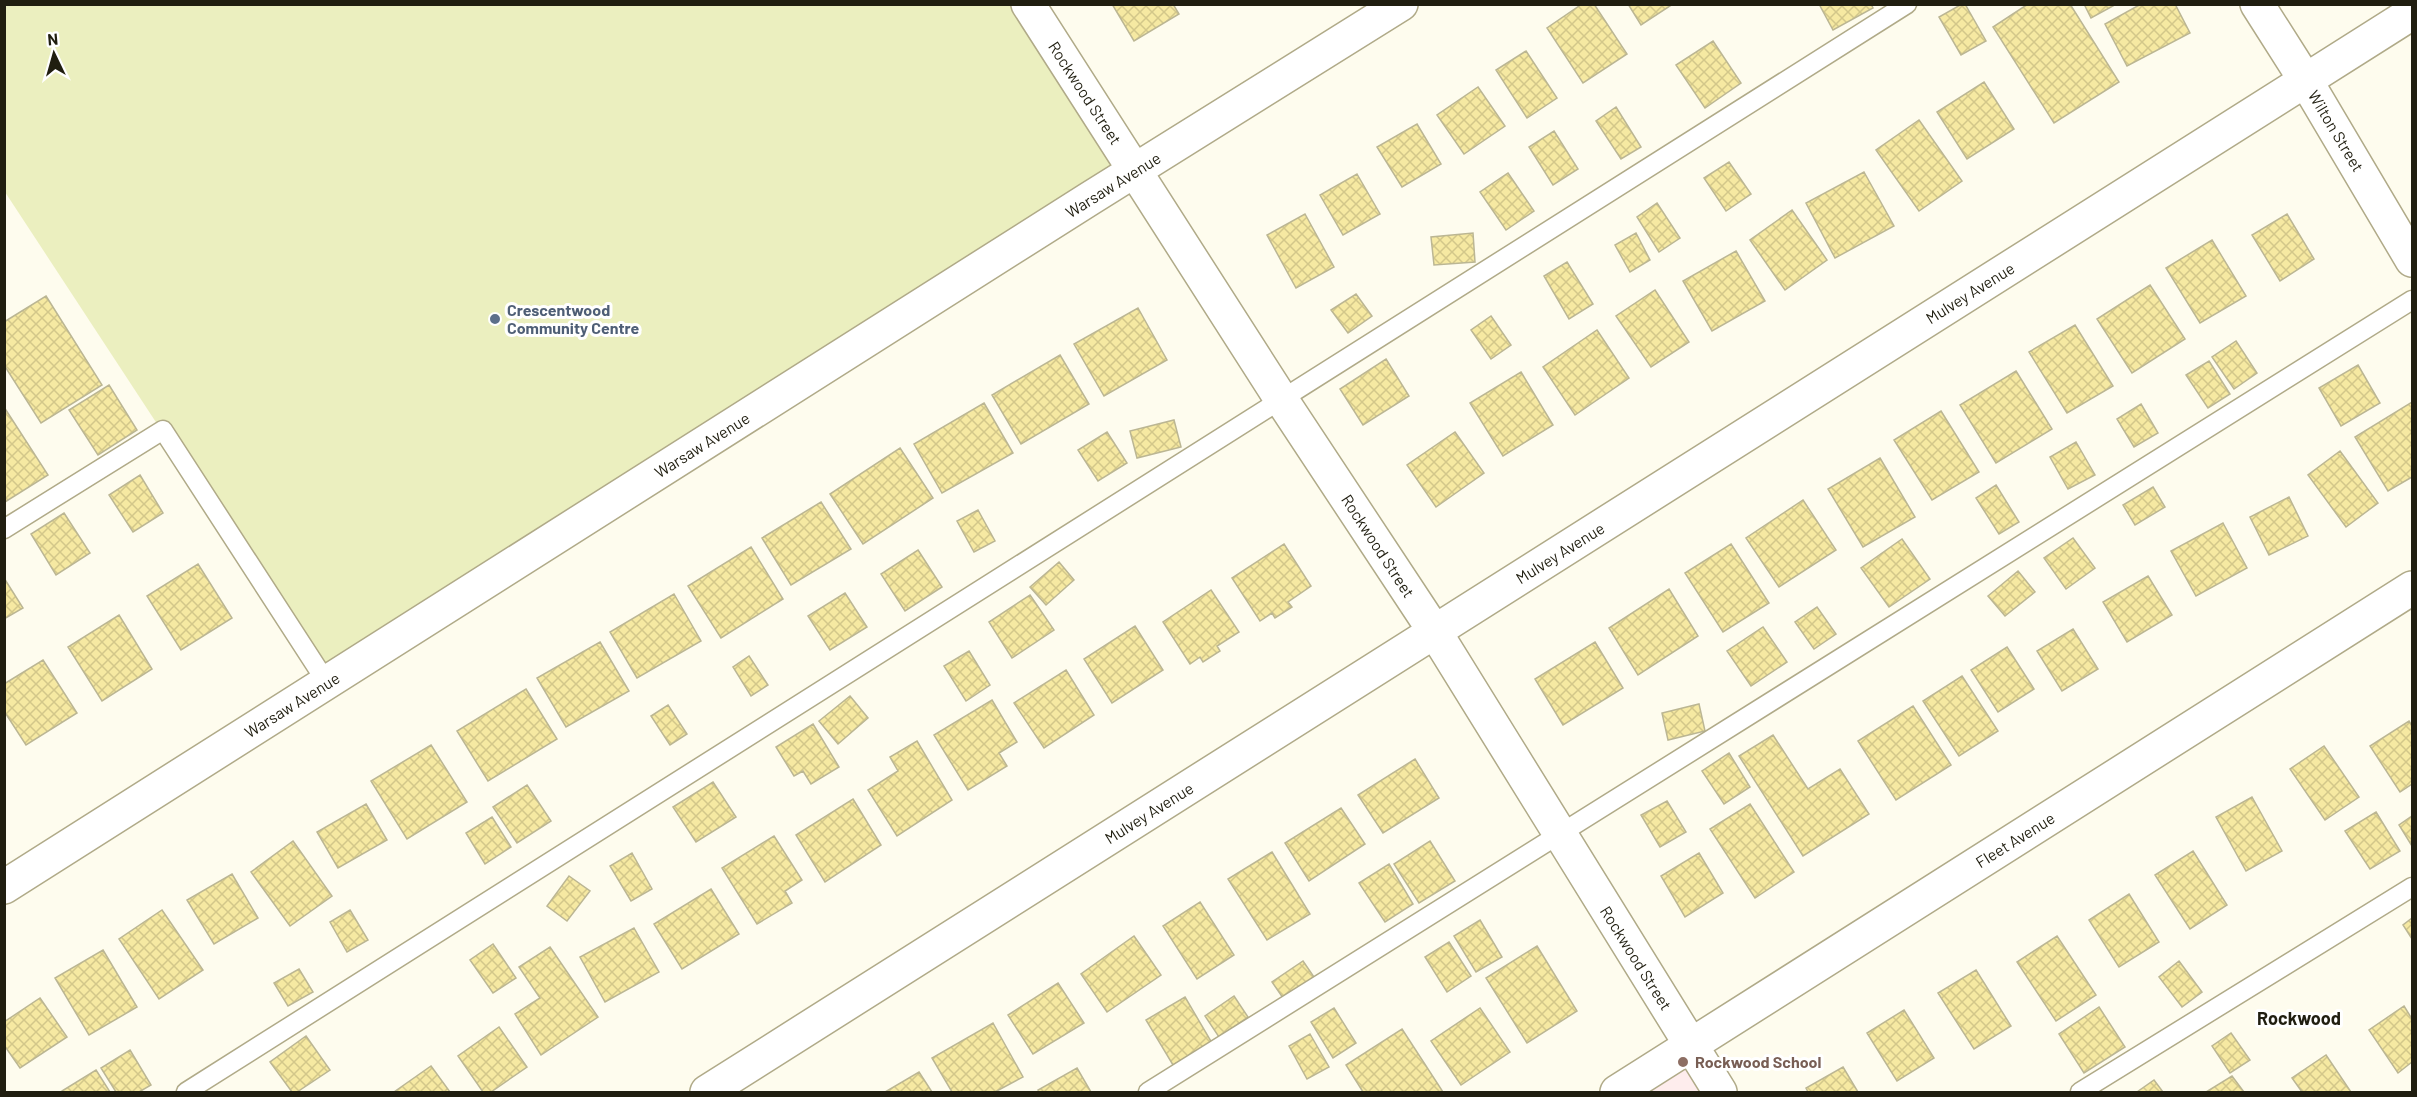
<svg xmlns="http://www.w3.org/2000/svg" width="2417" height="1097" font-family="Barlow,sans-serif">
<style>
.education{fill:#feeded}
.park{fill:#ebefbf}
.building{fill:url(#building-cross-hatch);stroke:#bbb693;stroke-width:1.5}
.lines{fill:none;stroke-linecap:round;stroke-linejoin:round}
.service-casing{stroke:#b0aa88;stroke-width:21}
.minor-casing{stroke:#b0aa88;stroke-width:36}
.service{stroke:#fff;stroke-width:18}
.minor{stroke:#fff;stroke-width:33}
.service-dot{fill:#5c6f8a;stroke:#fff;stroke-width:2}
.education-dot{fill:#8d6e63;stroke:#fff;stroke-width:2}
.labels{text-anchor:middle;stroke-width:6;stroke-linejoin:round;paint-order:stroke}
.street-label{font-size:16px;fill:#201e10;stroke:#fff}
.service-label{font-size:16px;font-weight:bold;fill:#4e5e75;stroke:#fff;text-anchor:start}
.education-label{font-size:16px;font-weight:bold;fill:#785e54;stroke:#fff;text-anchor:start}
.neighbourhood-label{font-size:18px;font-weight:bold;fill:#201e10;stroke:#fff}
</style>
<defs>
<pattern id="building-cross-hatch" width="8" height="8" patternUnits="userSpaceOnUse" patternTransform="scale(1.5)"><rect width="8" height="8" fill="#f6e9a2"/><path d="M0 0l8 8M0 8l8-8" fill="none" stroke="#d3c78a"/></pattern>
</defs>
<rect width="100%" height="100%" fill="#fefcee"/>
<path class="education" d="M1690,1046L1720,1092H1617Z"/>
<path class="park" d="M4,5H1028L1135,170L327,683L5,192Z"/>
<path class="building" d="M1112,4H1173L1179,14L1134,41Z
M1582,4H1594L1627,54L1583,83L1547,28Z
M1628,4H1673L1641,25Z
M1819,4H1871L1873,8L1833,30Z
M1962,4H1965L1986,41L1961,55L1939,17Z
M2028,4H2070L2119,82L2054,123L1993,27Z
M2084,4H2112L2113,6L2091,18Z
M2141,4H2175L2190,33L2127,66L2105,24Z
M1713,41L1741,83L1705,108L1676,65Z
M1526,51L1557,98L1527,118L1496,70Z
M1984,82L2014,129L1967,159L1937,112Z
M1478,87L1505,126L1464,154L1437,115Z
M1616,107L1641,147L1621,159L1596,121Z
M1919,120L1962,181L1919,211L1876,150Z
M1417,124L1441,164L1402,187L1377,147Z
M1554,131L1578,169L1553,185L1529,147Z
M1729,162L1751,194L1726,211L1704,178Z
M1864,172L1894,226L1835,258L1806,203Z
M1508,173L1534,211L1506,230L1480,192Z
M1357,174L1380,214L1343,235L1320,195Z
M1657,203L1680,238L1659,252L1637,217Z
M1792,210L1827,260L1785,290L1750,240Z
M1305,214L1334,267L1296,288L1267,235Z
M2287,214L2314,259L2280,281L2252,235Z
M1473,233L1475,262L1434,265L1431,237Z
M1636,233L1650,260L1630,272L1615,245Z
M2212,240L2246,296L2200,323L2166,268Z
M1736,251L1765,301L1712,331L1683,281Z
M1567,262L1593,304L1569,319L1544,276Z
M2150,285L2185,339L2132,373L2097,319Z
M1655,290L1689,342L1651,367L1616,316Z
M1356,294L1372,316L1348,333L1331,310Z
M46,296L102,385L41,423L4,365V322Z
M1138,308L1167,360L1104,396L1074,344Z
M1491,316L1511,345L1491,359L1471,330Z
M2075,325L2113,386L2067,413L2029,352Z
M1597,330L1629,378L1575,415L1543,367Z
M2236,341L2257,373L2234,389L2212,357Z
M1060,355L1089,404L1021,444L992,395Z
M1386,359L1409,396L1363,425L1340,389Z
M2209,361L2230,394L2208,408L2186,375Z
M2358,365L2380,403L2341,426L2319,388Z
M2016,371L2052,429L1996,463L1960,405Z
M1521,372L1553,425L1503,456L1470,403Z
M109,385L137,430L98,455L69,410Z
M2412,402V477L2388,491L2355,437Z
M984,403L1013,453L942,493L914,444Z
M2141,404L2158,433L2134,447L2117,419Z
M4,407L48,475L5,502L4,501Z
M1941,411L1979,472L1932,500L1894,440Z
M1174,420L1181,447L1137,458L1130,431Z
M1107,432L1127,463L1098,481L1078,450Z
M1455,432L1484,473L1436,507L1407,465Z
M2076,442L2095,475L2068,489L2050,457Z
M900,448L933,498L863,544L830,494Z
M2340,451L2378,503L2346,527L2308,475Z
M1880,458L1915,517L1863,547L1828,489Z
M140,475L163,513L133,532L109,495Z
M1996,485L2019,522L1999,534L1976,498Z
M2153,487L2165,507L2135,525L2123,505Z
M2289,497L2308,536L2269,555L2250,517Z
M1803,500L1836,550L1779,587L1746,538Z
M821,502L851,549L791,585L762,538Z
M978,510L995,541L974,552L957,521Z
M64,513L90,553L56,575L31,534Z
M2223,523L2247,568L2196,596L2171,551Z
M2073,538L2095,568L2066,589L2044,558Z
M1902,539L1930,579L1889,607L1861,568Z
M1284,544L1311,586L1288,602L1292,607L1275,618L1272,613L1260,621L1232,578Z
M1731,544L1769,603L1723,632L1685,573Z
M751,547L783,599L721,638L688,586Z
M918,550L942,587L905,611L881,574Z
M1059,562L1074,580L1046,605L1030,587Z
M198,564L232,618L181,650L147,596Z
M2018,571L2035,592L2005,616L1988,596Z
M2148,576L2172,615L2127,642L2103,602Z
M4,578L23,608L4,619Z
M1669,589L1698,636L1638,675L1609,628Z
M1211,590L1239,632L1217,646L1220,651L1203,662L1200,657L1190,664L1163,622Z
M845,593L867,627L830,650L808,616Z
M674,594L701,641L637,678L610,632Z
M1030,595L1054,630L1012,658L989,622Z
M1817,607L1836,634L1814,649L1795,622Z
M119,615L152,669L102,701L68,647Z
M1135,626L1163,670L1112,703L1084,659Z
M1763,627L1787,662L1751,686L1727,651Z
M2073,629L2098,669L2062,691L2037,651Z
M600,642L629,691L566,727L537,678Z
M1595,642L1623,688L1563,725L1535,679Z
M2007,647L2034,689L1998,712L1971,670Z
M969,651L990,685L966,701L944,666Z
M749,656L768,685L751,696L733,667Z
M43,660L77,713L26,745L4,711V684Z
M1066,670L1094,715L1044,748L1014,703Z
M1962,676L1998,731L1959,756L1923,701Z
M526,689L557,739L488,781L457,731Z
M850,696L868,718L838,744L819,721Z
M992,700L1017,742L999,753L1007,766L968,790L934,735Z
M1699,704L1705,731L1668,740L1662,713Z
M668,705L687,734L670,745L651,716Z
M1913,706L1951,765L1896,800L1858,741Z
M2409,721L2412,726V784L2400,792L2370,746Z
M813,724L839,767L811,784L803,771L794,776L776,747Z
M1773,735L1808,789L1840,769L1869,814L1803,856L1739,756Z
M917,741L952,800L897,836L868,790L898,771L890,757Z
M431,745L467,802L407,839L371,781Z
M2324,746L2359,797L2325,820L2290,769Z
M1729,753L1750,787L1724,804L1702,771Z
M1415,759L1439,798L1383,833L1358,795Z
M713,782L736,817L696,842L673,807Z
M527,785L551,821L517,843L493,807Z
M2252,797L2282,851L2246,871L2216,817Z
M853,799L881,845L825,882L796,835Z
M1667,801L1686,832L1660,847L1641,815Z
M366,804L387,840L338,868L317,832Z
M1750,804L1794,872L1755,898L1710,829Z
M1341,808L1365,844L1309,881L1285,843Z
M2376,812L2400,851L2370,869L2345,831Z
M2412,816V846L2399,825Z
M492,817L511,847L485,864L466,833Z
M774,836L802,880L785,891L792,903L757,924L722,868Z
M293,841L332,896L290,926L251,872Z
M1430,841L1455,881L1419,903L1394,864Z
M2193,851L2227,905L2190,929L2155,875Z
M1272,852L1310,914L1267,940L1228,879Z
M632,853L652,889L631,901L610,866Z
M1699,853L1723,893L1685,917L1661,876Z
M1389,864L1413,904L1385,922L1359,883Z
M232,874L258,918L214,944L187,900Z
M569,876L590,891L567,921L547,906Z
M711,889L739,934L682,969L654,924Z
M2129,894L2159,942L2119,967L2089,920Z
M1200,902L1234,955L1197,979L1163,926Z
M162,910L203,970L159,999L119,939Z
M350,910L368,940L347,952L330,922Z
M2412,918V939L2403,925Z
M1480,920L1502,957L1476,972L1454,936Z
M634,928L659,972L605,1002L580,957Z
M1134,936L1161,975L1107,1012L1081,974Z
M2057,936L2096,995L2056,1021L2017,962Z
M1449,942L1471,976L1447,992L1425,957Z
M493,944L516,978L493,993L470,960Z
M1537,946L1577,1011L1527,1043L1486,978Z
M550,947L598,1017L541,1055L515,1014L540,998L519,967Z
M103,950L137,1007L89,1035L55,978Z
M1303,961L1314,977L1283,998L1272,982Z
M2179,961L2202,992L2182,1007L2159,977Z
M299,969L313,992L288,1006L274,983Z
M1976,970L2011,1026L1974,1049L1938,993Z
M1058,983L1084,1023L1033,1054L1008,1015Z
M1234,996L1248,1017L1219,1037L1205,1016Z
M1185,997L1212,1043L1173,1065L1146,1020Z
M40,998L67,1037L20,1068L4,1045V1022Z
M2404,1006L2412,1019V1062L2398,1073L2369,1030Z
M2099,1007L2125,1047L2084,1073L2059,1034Z
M1334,1008L1356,1043L1333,1058L1311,1022Z
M1480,1008L1510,1052L1461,1085L1431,1041Z
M1904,1010L1934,1058L1897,1081L1867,1033Z
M993,1023L1023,1077L995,1092H952L932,1058Z
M499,1027L527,1067L491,1092H483L458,1056Z
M1402,1029L1443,1092H1363L1346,1065Z
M2231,1033L2250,1060L2230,1073L2212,1046Z
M1310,1034L1329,1067L1307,1079L1289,1046Z
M306,1036L330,1070L297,1092H292L270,1062Z
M130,1050L151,1085L139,1092H116L101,1068Z
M2326,1055L2351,1092H2302L2292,1078Z
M431,1066L450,1092H394Z
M1843,1067L1858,1092H1808L1806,1088Z
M1077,1068L1091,1092H1039L1038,1090Z
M96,1070L110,1092H62V1091Z
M919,1072L932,1092H885Z
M2232,1076L2244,1092H2206Z
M2154,1080L2163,1092H2137Z"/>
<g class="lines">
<defs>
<path id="service" d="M4,529L163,430L327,683
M186,1092L1907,4
M1148,1092L2412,300
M2080,1092L2412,887"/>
<path id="minor" d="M1028,4L1281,399L1435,632L1720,1092
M2257,4L2306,81L2412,260
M4,887L1089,199L1401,4
M707,1092L2412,13
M1617,1092L2412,588"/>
</defs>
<use href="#service" class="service-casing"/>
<use href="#minor" class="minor-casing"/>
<use href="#service" class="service"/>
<use href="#minor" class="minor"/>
</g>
<circle class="service-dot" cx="495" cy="319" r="6"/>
<circle class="education-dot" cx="1683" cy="1062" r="6"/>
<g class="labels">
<g class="street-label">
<text transform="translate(1085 93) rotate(57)" y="6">Rockwood Street</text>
<text transform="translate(2336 131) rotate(59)" y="6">Wilton Street</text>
<text transform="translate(1113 185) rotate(-32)" y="6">Warsaw Avenue</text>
<text transform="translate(1970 293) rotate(-32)" y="6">Mulvey Avenue</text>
<text transform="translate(702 445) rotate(-32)" y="6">Warsaw Avenue</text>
<text transform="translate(1378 546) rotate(57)" y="6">Rockwood Street</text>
<text transform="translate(1560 553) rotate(-32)" y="6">Mulvey Avenue</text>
<text transform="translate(292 705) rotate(-32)" y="6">Warsaw Avenue</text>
<text transform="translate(1149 813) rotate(-32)" y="6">Mulvey Avenue</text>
<text transform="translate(2015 840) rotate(-32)" y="6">Fleet Avenue</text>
<text transform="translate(1636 958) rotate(58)" y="6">Rockwood Street</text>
</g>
<g class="service-label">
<text x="507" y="316">Crescentwood<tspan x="507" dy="18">Community Centre</tspan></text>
</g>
<g class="education-label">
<text x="1695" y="1068">Rockwood School</text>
</g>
<g class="neighbourhood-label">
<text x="2299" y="1025">Rockwood</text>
</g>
</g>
<rect width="2417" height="1097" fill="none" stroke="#201e10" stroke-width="12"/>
<g transform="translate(54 54) rotate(355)" stroke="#ffffff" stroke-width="4.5" paint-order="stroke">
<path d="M0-4.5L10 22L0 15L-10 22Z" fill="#201e10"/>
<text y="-9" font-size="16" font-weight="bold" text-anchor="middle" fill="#201e10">N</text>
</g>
</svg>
